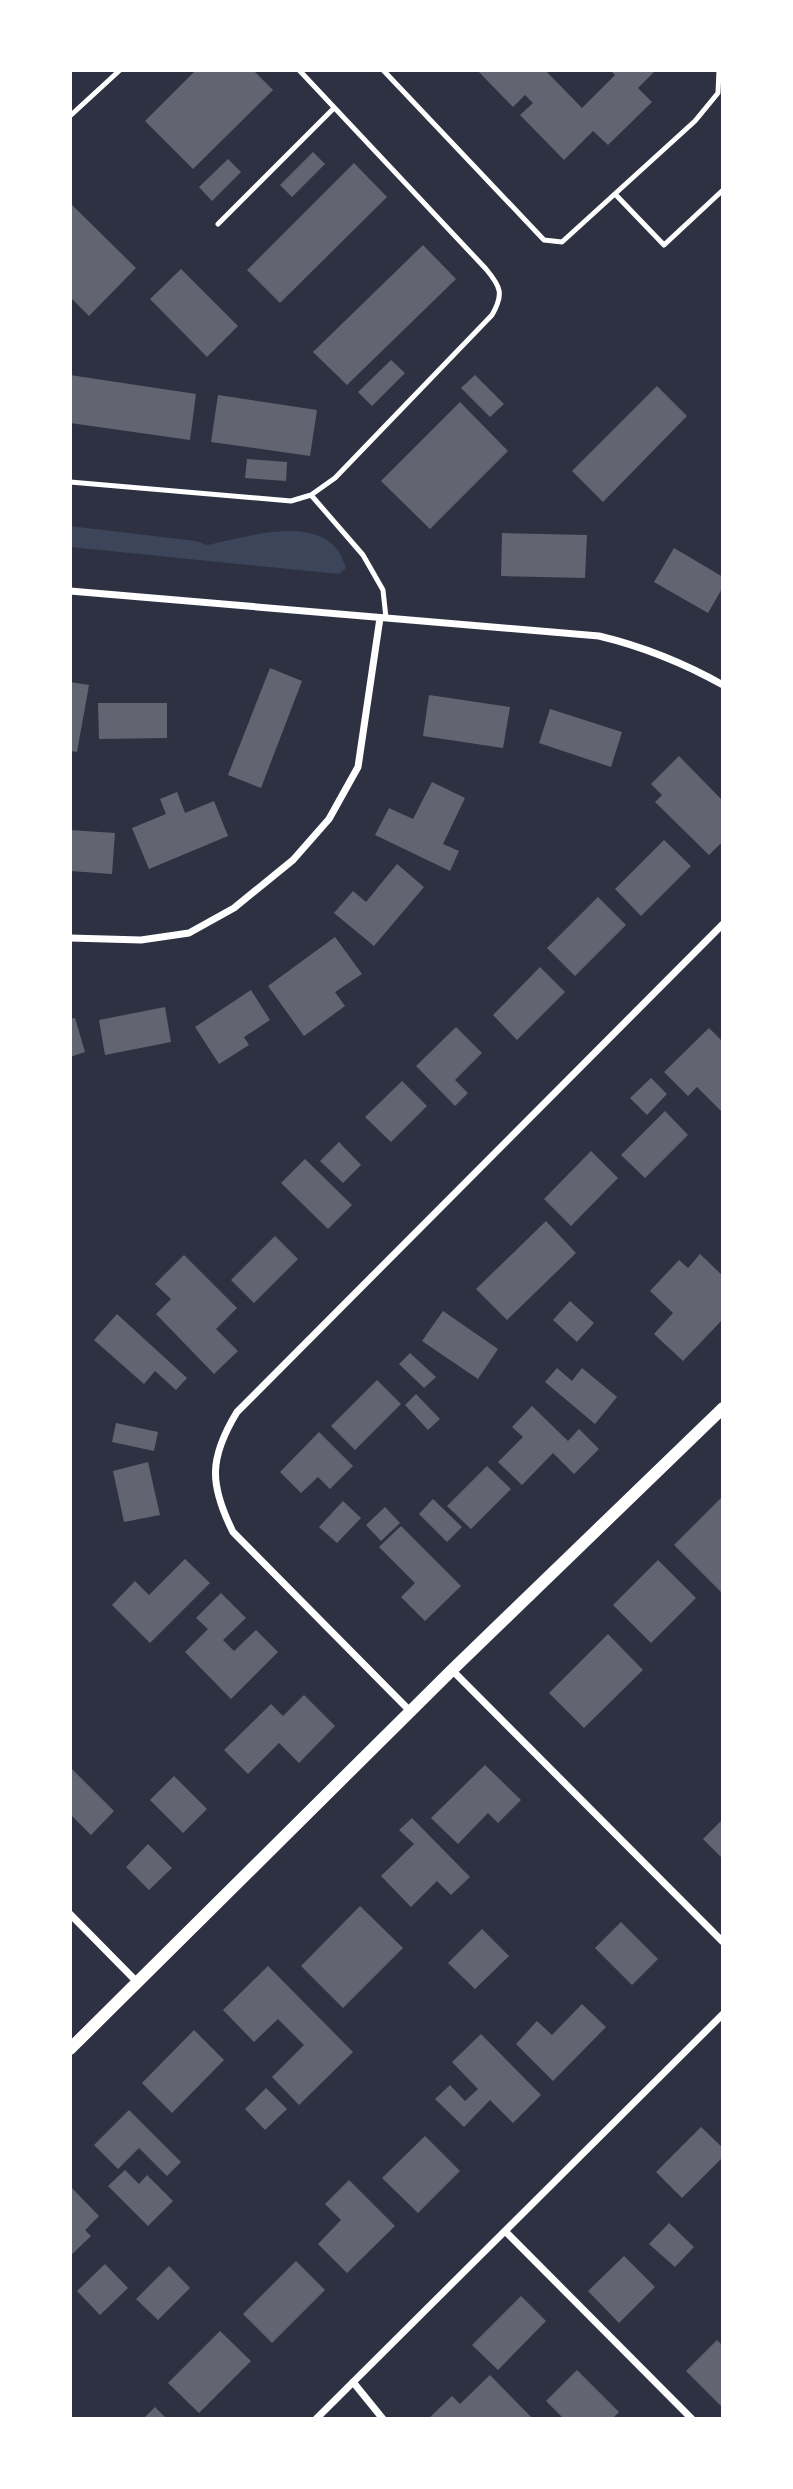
<svg xmlns="http://www.w3.org/2000/svg" width="793" height="2489" font-family="Merriweather,serif">
<style>
.green{fill:#3c4559}
.building{fill:#626471}
.lines{fill:none;stroke-linecap:round;stroke-linejoin:round}
.service{stroke:#fff;stroke-width:5}
.minor{stroke:#fff;stroke-width:7}
.tertiary{stroke:#fff;stroke-width:12}
</style>
<rect width="100%" height="100%" fill="#2d3142"/>
<path class="green" d="M70,526L196,541L207,545C243,538 313,514 339,552C342,557 344,563 346,568L339,574L70,547Z"/>
<path class="building" d="M196,70H253L273,90L193,169L145,121Z
M477,70H545L582,108L615,75L610,70H656L638,88L652,102L608,145L593,131L564,160L520,115L533,103L525,95L513,107Z
M313,152L325,164L292,197L280,185Z
M228,159L241,172L212,201L199,187Z
M354,163L387,197L280,303L247,270Z
M70,203L136,268L89,316L70,297Z
M423,245L456,279L347,385L313,352Z
M181,269L238,326L207,357L150,299Z
M391,360L405,373L372,406L358,392Z
M70,375L196,394L190,440L70,423Z
M475,375L504,404L490,417L461,388Z
M657,386L687,416L603,502L572,471Z
M218,395L317,410L310,456L211,442Z
M460,402L508,451L430,529L381,481Z
M247,459L287,462L286,481L245,478Z
M502,533L587,535L585,578L501,576Z
M674,548L723,577V587L708,613L654,582Z
M270,668L302,681L261,788L228,775Z
M70,682L89,685L77,752L70,751Z
M429,695L510,707L503,748L423,736Z
M98,703H167V738L99,739Z
M550,709L622,732L611,767L539,743Z
M679,756L723,801V846L720,844L709,855L655,802L662,795L651,784Z
M432,782L465,798L443,844L459,851L450,871L375,835L389,808L413,819Z
M177,792L185,813L214,801L228,836L149,869L132,828L166,814L160,799Z
M70,830L115,833L112,874L70,871Z
M664,840L691,866L641,916L615,889Z
M397,864L424,887L374,946L334,913L353,891L366,902Z
M598,897L626,925L575,976L547,948Z
M335,937L362,974L335,992L345,1006L304,1036L268,986Z
M540,967L565,992L517,1040L493,1015Z
M251,990L270,1020L244,1037L249,1045L219,1064L195,1027Z
M165,1007L171,1042L105,1055L99,1020Z
M75,1018L85,1052L70,1057V1019Z
M456,1027L482,1053L455,1080L468,1093L455,1106L416,1066Z
M709,1028L723,1042V1113L697,1087L688,1096L664,1072Z
M651,1078L667,1094L647,1115L630,1098Z
M402,1081L427,1106L391,1142L365,1117Z
M665,1111L688,1135L645,1178L621,1155Z
M339,1142L361,1165L343,1183L320,1161Z
M591,1151L618,1178L571,1226L544,1199Z
M305,1159L352,1205L328,1229L281,1183Z
M546,1221L576,1253L507,1320L476,1289Z
M275,1236L298,1259L254,1303L231,1280Z
M700,1254L723,1276V1319L683,1361L654,1334L673,1313L650,1291L679,1260L688,1268Z
M184,1255L237,1308L216,1329L238,1351L214,1374L156,1314L171,1299L155,1284Z
M570,1301L594,1323L577,1342L553,1320Z
M443,1311L498,1349L478,1379L422,1341Z
M117,1314L187,1378L176,1390L155,1371L144,1384L94,1340Z
M410,1353L436,1377L424,1388L399,1364Z
M557,1368L572,1381L582,1368L617,1397L595,1424L545,1382Z
M377,1380L401,1404L355,1450L331,1426Z
M416,1394L440,1419L428,1430L405,1405Z
M532,1406L568,1441L579,1429L599,1449L574,1474L553,1453L522,1485L498,1462L523,1437L512,1427Z
M116,1423L158,1432L154,1451L112,1442Z
M319,1432L353,1466L330,1489L318,1477L301,1493L280,1472Z
M148,1462L160,1515L124,1522L113,1471Z
M487,1466L511,1489L471,1529L447,1506Z
M723,1496V1594L674,1545Z
M433,1499L462,1527L447,1542L419,1514Z
M343,1501L361,1518L337,1543L319,1527Z
M385,1507L400,1523L381,1541L366,1525Z
M401,1526L461,1586L425,1621L401,1597L415,1583L379,1547Z
M185,1559L210,1583L150,1643L112,1605L135,1581L149,1595Z
M658,1560L696,1598L651,1643L613,1605Z
M221,1593L246,1618L223,1640L234,1651L256,1630L278,1652L231,1699L185,1652L208,1629L196,1618Z
M608,1634L643,1670L584,1728L549,1693Z
M304,1695L335,1726L299,1763L279,1743L248,1774L224,1750L271,1704L283,1716Z
M485,1765L521,1800L498,1823L488,1813L458,1844L431,1818Z
M70,1767L114,1811L91,1835L70,1814Z
M174,1776L207,1809L183,1833L150,1800Z
M412,1818L470,1877L451,1895L437,1881L411,1907L381,1876L414,1844L399,1830Z
M723,1819V1859L703,1839Z
M148,1844L172,1868L149,1890L126,1867Z
M360,1906L403,1948L343,2008L301,1966Z
M621,1922L658,1959L632,1985L595,1948Z
M482,1929L509,1956L475,1989L448,1963Z
M268,1966L353,2052L299,2105L272,2077L304,2045L278,2019L254,2042L223,2010Z
M582,2004L606,2027L553,2081L516,2044L537,2021L552,2035Z
M194,2030L224,2060L172,2113L142,2083Z
M481,2034L541,2095L513,2123L490,2100L464,2127L435,2099L450,2085L465,2101L478,2089L452,2062Z
M266,2088L287,2109L265,2130L245,2109Z
M129,2110L181,2162L167,2176L139,2148L118,2169L94,2145Z
M701,2127L723,2148V2157L682,2198L656,2172Z
M425,2136L460,2171L418,2213L382,2178Z
M125,2170L139,2184L147,2175L173,2201L148,2226L108,2186Z
M349,2180L395,2226L347,2273L318,2244L341,2220L325,2204Z
M70,2186L99,2216L85,2230L91,2236L70,2256Z
M669,2223L694,2247L675,2267L649,2244Z
M624,2256L655,2287L619,2323L588,2291Z
M296,2261L325,2290L272,2343L243,2314Z
M105,2264L128,2288L100,2315L77,2291Z
M169,2266L190,2288L158,2320L136,2299Z
M521,2296L546,2321L498,2370L472,2345Z
M220,2331L251,2361L199,2413L168,2383Z
M717,2340L723,2346V2408L686,2371Z
M577,2370L619,2412L612,2419H564L546,2401Z
M490,2375L533,2419H428L452,2396L460,2404Z
M155,2407L167,2419H143Z"/>
<g class="lines">
<path class="service" d="M383,70L544,240L562,242L695,121L718,93L719,70
M70,116L120,70
M615,194L664,245L723,190
M218,224L334,108
M70,482L291,501L311,495L335,478L492,315C504,294 501,287 486,269L299,70
M311,495L363,555L383,590L386,618"/>
<path class="minor" d="M70,591L599,636C645,647 682,662 723,685
M70,938L141,940L189,933L234,908L293,860L329,819L358,767L380,618
M452,1670L723,1942
M411,1712L233,1532C209,1484 209,1458 237,1412L723,924
M70,1914L137,1982
M505,2231L692,2419
M353,2382L383,2419
M316,2419L723,2014"/>
<path class="tertiary" d="M70,2049L452,1670L723,1408"/>
</g>
<rect width="793" height="2489" fill="none" stroke="#ffffff" stroke-width="144"/>
</svg>
